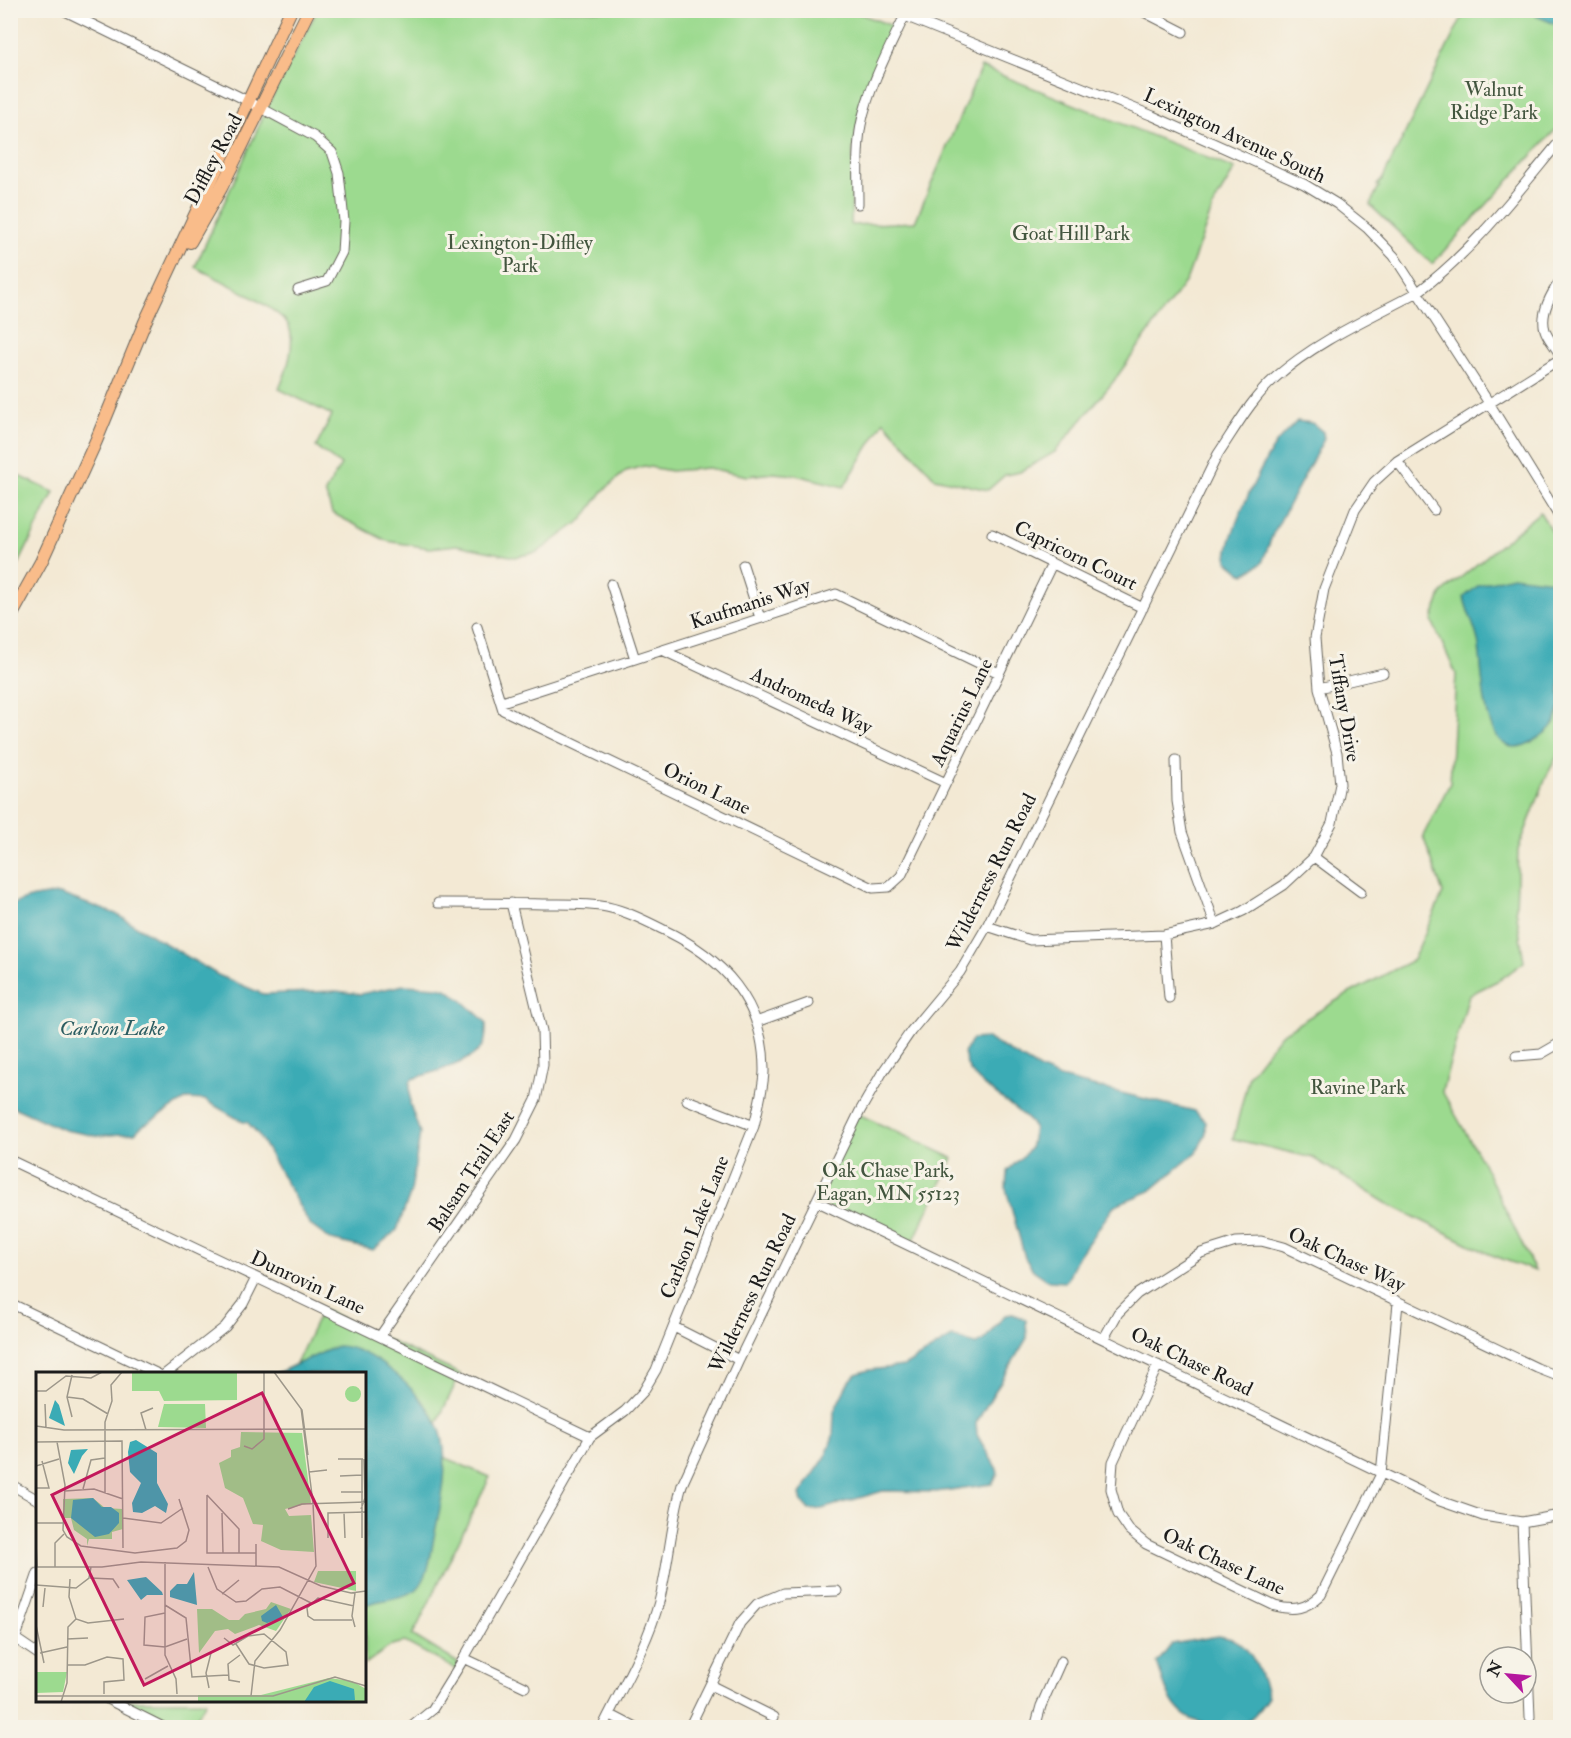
<svg xmlns="http://www.w3.org/2000/svg" width="1571" height="1738" font-family="'IM FELL Double Pica',serif">
<style>
.green{fill:#9cda8f;stroke:#5c7b56;stroke-width:1.5}
.water{fill:#3aabb5;stroke:#2b6468;stroke-width:1.5}
.lines{fill:none;stroke-linecap:round;stroke-linejoin:round}
.minor-casing{stroke:#67645c;stroke-width:11}
.major-casing{stroke:#67645c;stroke-width:14}
.minor{stroke:#fff;stroke-width:9}
.major{stroke:#f9bc8a;stroke-width:12}
.labels{text-anchor:middle;stroke-width:6;stroke-linejoin:round;paint-order:stroke}
.park-label{font-size:20px;fill:#42553e;stroke:#f7f3e8}
.street-label{font-size:20px;fill:#1c1c1c;stroke:#f7f3e8}
.water-label{font-size:21px;font-style:italic;fill:#2a5c61;stroke:#f7f3e8}
.inset-road{fill:none;stroke:#9d978a;stroke-width:1.5}
.view{fill:#c2185b;fill-opacity:0.15;stroke:#c2185b;stroke-width:3}
.inset-edge{fill:none;stroke:#1c1c1c;stroke-width:3}
</style>
<rect width="100%" height="100%" fill="#f7f3e8"/>
<filter id="ink" filterUnits="userSpaceOnUse"><feTurbulence type="fractalNoise" baseFrequency=".0167" numOctaves="2"/><feDisplacementMap in="SourceGraphic" scale="12" xChannelSelector="R" yChannelSelector="G"/><feConvolveMatrix kernelMatrix="1 2 1 2 8 2 1 2 1" color-interpolation-filters="sRGB"/></filter>
<filter id="wash" filterUnits="userSpaceOnUse"><feTurbulence type="fractalNoise" baseFrequency=".008" numOctaves="4" result="noise"/><feDisplacementMap in="SourceGraphic" scale="24" xChannelSelector="R" yChannelSelector="G"/><feGaussianBlur stdDeviation="1.35" result="paint"/><feColorMatrix in="noise" values="0 0 0 0 0 0 0 0 0 0 0 0 0 0 0 0 0 1.4 0 .05"/><feComposite in="paint" operator="in"/></filter>
<g filter="url(#wash)">
<rect width="100%" height="100%" fill="#f3e9d4"/>
<path class="green" d="M850,10L895,27L862,103L853,150L851,225L915,222L981,67L1235,169L1214,204L1186,281L1113,382L1055,452L1020,472L1005,475L988,490L935,478L884,421L844,487L796,475L773,473L747,476L708,468L671,471L644,466L626,471L603,491L583,519L538,552L515,557L457,545L429,548L387,541L332,513L325,492L341,465L316,447L332,415L279,389C287,371 296,346 289,326C283,310 212,276 195,267L272,97L317,11Z
M1465,11H1560V125L1432,264L1370,205L1379,186L1377,185L1382,180Z
M11,472L54,492L11,580Z
M1540,512L1560,546V751L1547,775L1518,850L1516,909L1524,962L1501,979L1469,995L1442,1091L1483,1163L1535,1271L1489,1254L1386,1203L1313,1158L1233,1139L1249,1075L1281,1034L1344,996L1413,960L1443,893L1423,836L1450,783L1456,674L1432,621L1441,594Z
M858,1114L953,1158L911,1246L816,1201Z
M322,1309L460,1374L437,1423L441,1434L443,1457L490,1477L418,1625L412,1635L460,1664L457,1670L405,1642L392,1645L365,1664L364,1374H277L296,1364Z
M115,1701H206L191,1728L167,1727Z"/>
<path class="water" d="M1536,11H1560V26L1536,16Z
M1297,421L1312,423L1323,432L1324,439L1273,534L1262,563L1245,574L1242,573L1227,561C1226,536 1260,468 1275,445C1280,437 1290,429 1297,421Z
M1512,576L1553,581L1560,586V706C1556,725 1550,731 1533,741C1479,773 1484,668 1478,641C1475,626 1467,613 1464,597L1479,585Z
M60,894L116,914L218,975L263,994L336,991L360,994L404,985L439,987L448,990L463,1001L486,1022C486,1029 487,1038 483,1045C472,1063 432,1073 412,1079L410,1083V1104L420,1133L411,1192L397,1230L373,1250L331,1240L310,1225L258,1134L247,1122H243L205,1100L187,1099L142,1126L135,1133L97,1136L64,1130L11,1106V906C25,897 43,895 60,894Z
M987,1038L1039,1069L1060,1078L1195,1111L1206,1122V1133L1197,1152L1150,1191L1115,1205L1077,1258L1068,1279L1064,1282L1049,1281L1033,1270L1025,1258L1006,1189L1007,1171L1030,1149L1034,1127C1019,1107 975,1084 968,1067C966,1063 965,1057 964,1053L972,1039Z
M1013,1314L1026,1320L1027,1338L976,1423L977,1435L997,1469L998,1474L992,1484L936,1492L883,1491L822,1509L809,1510L802,1502L800,1494L825,1458L833,1436L834,1411L848,1383L856,1374L869,1370L904,1366L952,1337L976,1344L983,1341L1005,1315Z
M337,1346C355,1346 376,1359 390,1370C408,1383 435,1412 441,1433C450,1466 441,1505 434,1537C431,1553 429,1578 417,1589C406,1598 379,1600 365,1605L364,1374L277,1373Z
M1218,1636C1226,1638 1235,1638 1241,1644C1256,1656 1263,1680 1268,1697C1250,1725 1239,1731 1206,1724C1197,1722 1184,1717 1178,1709C1167,1697 1162,1678 1157,1663L1172,1644Z"/>
</g>
<g filter="url(#ink)">
<g class="lines">
<defs>
<path id="minor" d="M63,10L248,101L315,137L332,152L339,173L344,221L342,252L327,281L298,290
M890,10L1153,116L1304,184L1337,204L1367,228L1394,256L1489,403L1560,518
M1140,10L1183,32
M858,204C858,178 856,151 861,125C868,88 890,47 906,13
M1560,281C1551,294 1540,314 1545,330C1547,338 1556,347 1560,355
M1397,461L1434,510
M992,534L1143,608
M743,565L760,618
M611,584L635,659
M477,627L503,710L873,888L889,887L901,876L1052,564
M662,650L946,783
M1319,688L1383,673
M502,702L836,594L999,673
M1176,760L1177,801L1182,832L1215,924
M1314,857L1361,892
M987,926L1030,940L1164,935L1215,924L1243,911L1284,885L1314,857L1332,823L1340,784L1337,753L1319,688L1315,638L1324,589L1355,510L1374,482L1397,461L1560,359
M1164,935L1169,998
M756,1022L809,1003
M1516,1056L1541,1054L1560,1043
M687,1100L754,1126
M10,1160L590,1437
M816,1201L1440,1501L1483,1516L1522,1522L1560,1515
M10,1303L158,1374
M674,1327L739,1360
M380,1336L516,1140L536,1100L543,1065L542,1031L511,903
M1104,1338L1118,1313L1137,1294L1201,1253L1236,1242L1261,1241L1284,1247L1537,1368L1560,1377
M1158,1365L1113,1462L1111,1489L1118,1514L1129,1530L1146,1544L1275,1606C1294,1611 1306,1609 1321,1595L1381,1474L1398,1303
M165,1374L225,1327L243,1304L256,1278
M10,1484L38,1500
M1522,1522L1530,1717
M10,1635L38,1654
M16,1637L38,1573
M464,1658L525,1687
M710,1685L774,1717
M109,1700L165,1728
M609,1714L636,1728
M410,1728L432,1710L464,1658L590,1437L625,1411L643,1392L656,1370L754,1126C758,1108 763,1090 764,1072C765,1002 722,957 662,929C644,920 626,911 607,907C586,903 564,904 543,904C508,903 473,903 438,903
M602,1728C622,1687 647,1646 659,1602C669,1563 671,1523 682,1485L739,1360L860,1111L882,1073L911,1031L960,972L987,926L1218,454C1236,427 1252,398 1276,377C1318,340 1370,318 1418,292C1474,250 1516,194 1560,141
M689,1728L740,1623L757,1604L783,1593L837,1591
M1035,1728L1041,1706L1061,1661"/>
<path id="major" d="M190,242L221,188L309,10
M10,618L41,562L96,441L145,322L291,10"/>
</defs>
<use href="#minor" class="minor-casing"/>
<use href="#major" class="major-casing"/>
<use href="#minor" class="minor"/>
<use href="#major" class="major"/>
</g>
</g>
<g class="labels">
<g class="park-label">
<text x="1494" y="96">Walnut<tspan x="1494" dy="23">Ridge Park</tspan></text>
<text x="1071" y="240">Goat Hill Park</text>
<text x="520" y="249">Lexington-Diffley<tspan x="520" dy="23">Park</tspan></text>
<text x="1358" y="1094">Ravine Park</text>
<text x="888" y="1177">Oak Chase Park,<tspan x="888" dy="23">Eagan, MN 55123</tspan></text>
</g>
<g class="street-label">
<text transform="translate(1235 135) rotate(25)" y="7">Lexington Avenue South</text>
<text transform="translate(213 159) rotate(-62)" y="7">Diffley Road</text>
<text transform="translate(1076 555) rotate(26)" y="7">Capricorn Court</text>
<text transform="translate(750 603) rotate(-18)" y="7">Kaufmanis Way</text>
<text transform="translate(812 700) rotate(25)" y="7">Andromeda Way</text>
<text transform="translate(1345 708) rotate(80)" y="7">Tiffany Drive</text>
<text transform="translate(961 712) rotate(-64)" y="7">Aquarius Lane</text>
<text transform="translate(707 788) rotate(26)" y="7">Orion Lane</text>
<text transform="translate(991 872) rotate(-63)" y="7">Wilderness Run Road</text>
<text transform="translate(471 1171) rotate(-57)" y="7">Balsam Trail East</text>
<text transform="translate(694 1227) rotate(-68)" y="7">Carlson Lake Lane</text>
<text transform="translate(1347 1259) rotate(25)" y="7">Oak Chase Way</text>
<text transform="translate(308 1282) rotate(25)" y="7">Dunrovin Lane</text>
<text transform="translate(752 1293) rotate(-64)" y="7">Wilderness Run Road</text>
<text transform="translate(1192 1361) rotate(26)" y="7">Oak Chase Road</text>
<text transform="translate(1224 1561) rotate(25)" y="7">Oak Chase Lane</text>
</g>
<g class="water-label">
<text x="112" y="1035">Carlson Lake</text>
</g>
</g>
<g transform="translate(36 1372)">
<rect width="330" height="330" fill="#f3e9d4"/>
<path d="M96,0H201V28L128,29L123,19H96ZM309 22a8 8 0 1 1 16 0a8 8 0 1 1-16 0ZM128,32H169L170,56L122,55ZM205,60L266,61L275,131L249,137L253,144L275,143L278,180L245,178L225,169L227,153L217,152L207,126L189,116L183,91L195,85V78L204,75ZM57,126L69,136L87,137V157L76,160V167H53L51,174V167L38,158L35,146H27V127ZM282,199H320V219L278,210ZM235,230L255,237L240,259L223,253L199,262L192,257L179,259L163,281L161,237H176L193,248H203L209,242L230,237ZM0,300H31L27,320L0,321ZM293,306L316,309L330,317V330H162V323H225Z" fill="#9cda8f"/>
<path d="M19,28L23,33L29,54L13,46ZM100,68L121,81V111L132,132L130,141L119,134L106,141L97,140L96,131L105,111L94,100L92,80L94,70ZM52,77L46,84L38,102L32,91L35,78ZM57,126L66,135H75L83,141V151L73,162L59,165L35,146L37,128ZM158,200L161,233L134,225V219L141,212H151ZM110,205L126,220L127,223H111L105,228L91,208ZM240,233L247,245L231,251L226,249L225,244ZM294,309L318,317L319,328L268,330L278,315Z" fill="#3aabb5"/>
<path class="inset-road" d="M238,0L266,38L272,83M0,19H10L30,4L55,6L66,0M31,25L47,27L72,42M9,32L10,56M36,45L31,25L36,3M0,54L28,58L330,57M110,58L105,41L117,36M0,70L86,69L87,176M21,70L29,113L27,158L31,165L45,174L99,181L141,176L150,169L153,158L143,127M208,74L216,77L228,67V1M302,87H327M0,94L23,87M273,100L291,98M304,104L326,103M0,116H13L6,89M47,117L55,88L69,86M29,119L58,117L87,127M305,120H327M69,122V50L76,29L75,13L86,0M171,123V181H220M171,123L203,157V181M252,137L266,132L330,130M325,137L329,126L328,87M186,141L187,181M308,141L309,166M87,146L125,151L147,136M0,151H27M292,166V141L330,140M326,166V87M0,170L1,195M129,190V283L140,307L141,322M220,194V172M0,195H66L105,190L243,195L285,214L315,221L330,219M19,195V171L28,162M172,195L181,217L200,230L210,229L226,217L244,215L275,231M54,206L77,207L83,216M34,207L33,225L40,247L52,251L88,247M0,213L40,216L53,206L55,195M186,222L203,208M129,233L150,246L156,305L192,303M7,235L9,216M129,241L109,245L108,273L129,275L151,267M316,248H278L272,244L271,236L282,226L318,234M0,253L8,291M319,255L316,244L319,221M188,266L197,273L212,264L228,262L250,280L252,293L228,296L213,292L200,272M31,267L52,266M4,281L31,275M31,293H49L71,285L87,287L88,308L68,310V322M109,307L132,294M204,310L193,308L192,292L204,283M173,316L170,301L175,281M0,324H237L299,305L330,314M215,324L219,289L244,258L280,194L277,131L265,36M25,330L31,311L32,255L40,247"/>
<path class="view" d="M226,21L318,211L108,313L16,123Z"/>
<rect width="330" height="330" class="inset-edge"/>
</g>
<rect width="1571" height="1738" fill="none" stroke="#f7f3e8" stroke-width="36"/>
<g transform="translate(1508 1675) rotate(296)"><circle r="28" fill="#f7f3e8" stroke="#9f9d96" stroke-width="1.5"/>
<path d="M0-4.5L10 22L0 15L-10 22Z" fill="#b5179e"/>
<text y="-9" font-size="16" font-weight="bold" text-anchor="middle" fill="#1c1c1c">N</text>
</g>
</svg>
